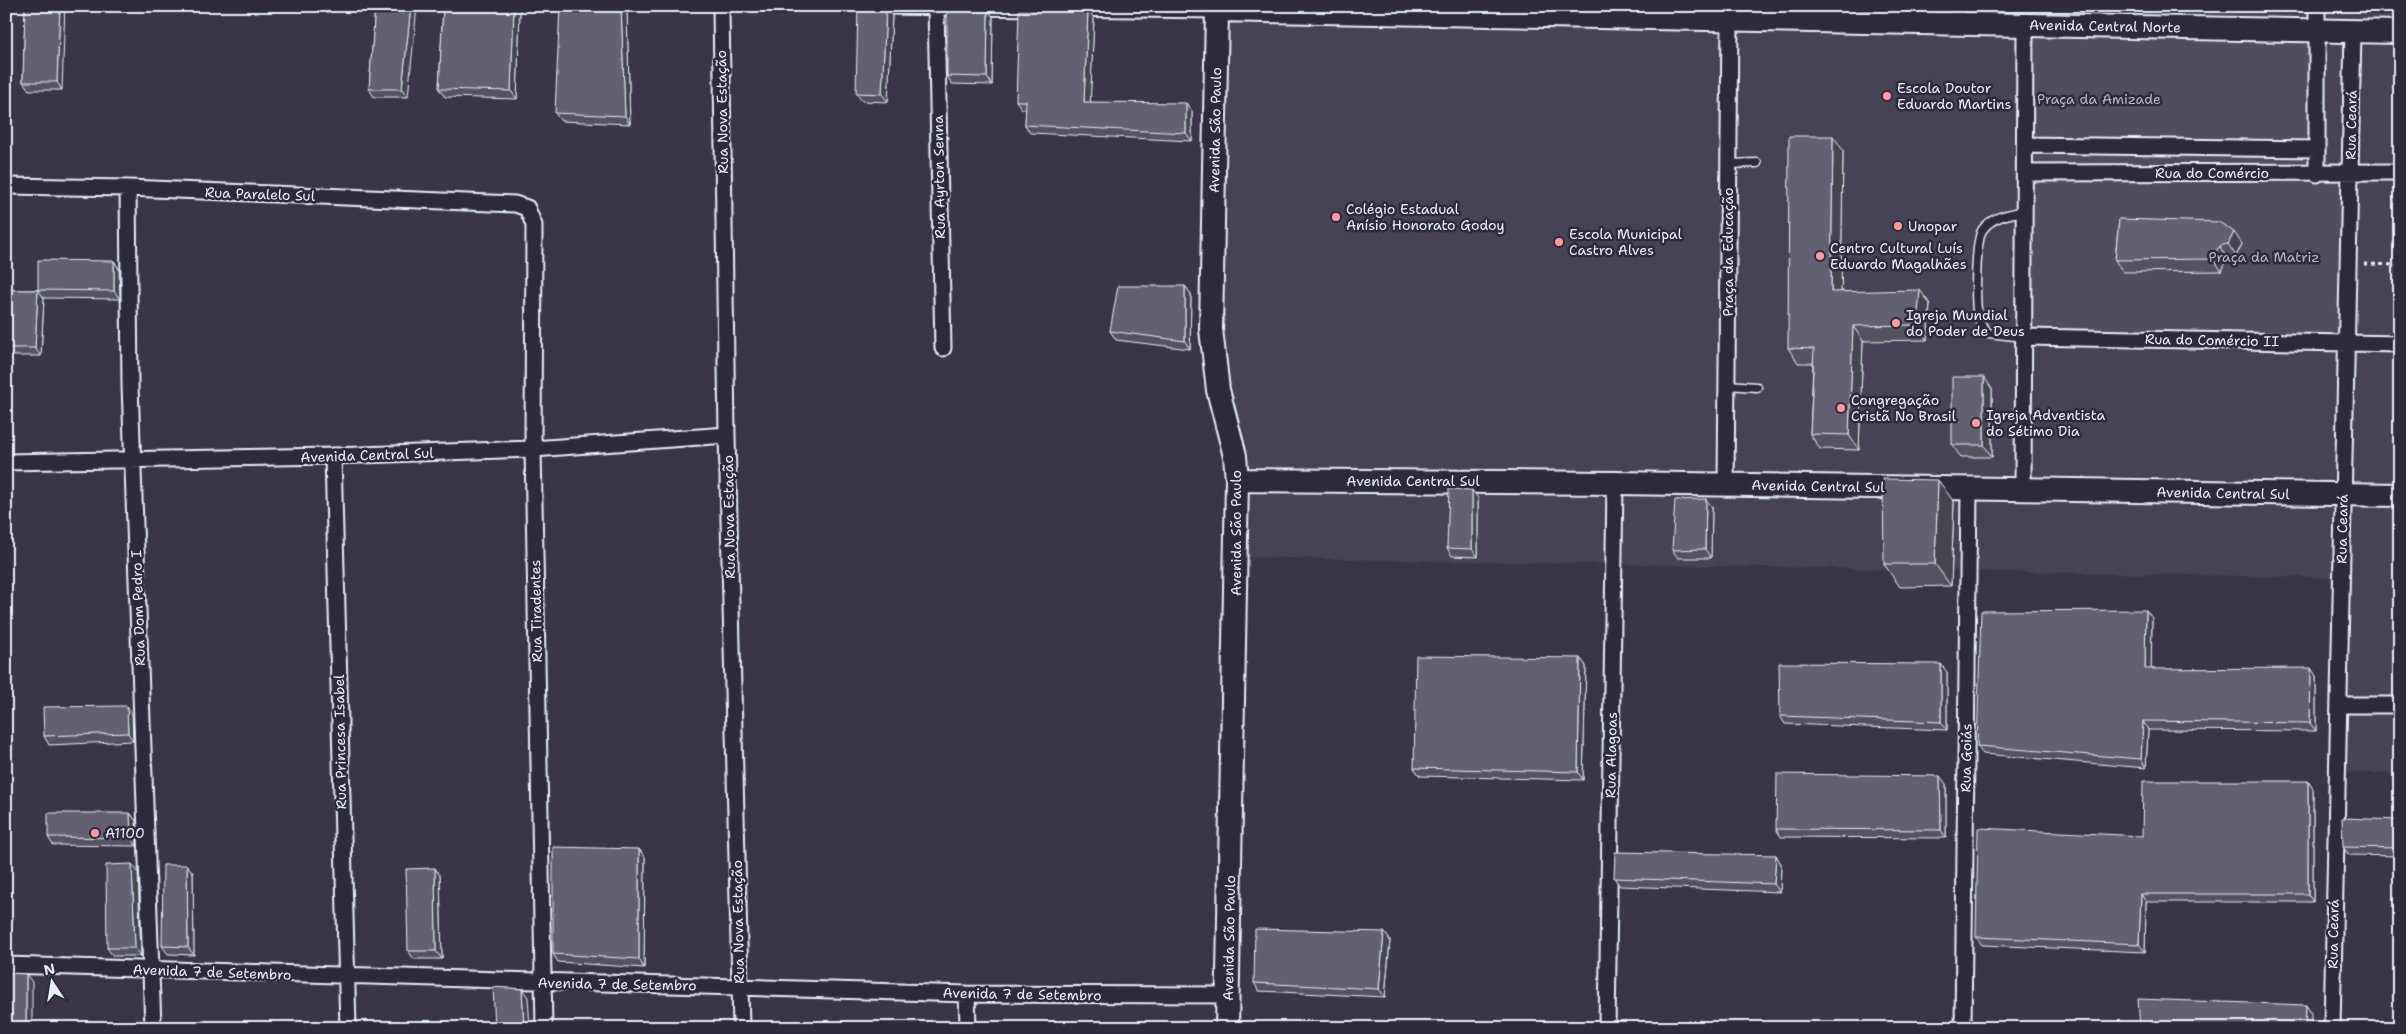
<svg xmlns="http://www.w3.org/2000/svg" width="2406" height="1034" font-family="'Shantell Sans',sans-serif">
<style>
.built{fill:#464354}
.green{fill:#504e5f;stroke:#9ca0ac}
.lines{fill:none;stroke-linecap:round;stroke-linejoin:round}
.service-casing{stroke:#e8f1f8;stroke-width:11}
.minor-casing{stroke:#e8f1f8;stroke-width:19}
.secondary-casing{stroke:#e8f1f8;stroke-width:26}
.path{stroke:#e8f1f8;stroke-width:3;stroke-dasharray:4 4;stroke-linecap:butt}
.service{stroke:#2f2a3d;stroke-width:8}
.minor{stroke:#2f2a3d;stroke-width:15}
.secondary{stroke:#2f2a3d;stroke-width:22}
.wall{fill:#555361;stroke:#e8f1f8}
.shaded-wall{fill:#45444f;stroke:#e8f1f8}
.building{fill:#636171;stroke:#e8f1f8}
.poi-dot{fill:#ff9aa2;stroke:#2f2a3d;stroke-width:2}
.labels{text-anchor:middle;stroke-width:5;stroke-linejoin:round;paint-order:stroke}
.street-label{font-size:14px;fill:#e8f1f8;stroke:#2f2a3d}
.poi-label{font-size:14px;fill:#e8f1f8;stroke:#2f2a3d;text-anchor:start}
.park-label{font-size:14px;fill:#b3b8c2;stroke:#2f2a3d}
</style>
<rect width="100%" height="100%" fill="#3a3648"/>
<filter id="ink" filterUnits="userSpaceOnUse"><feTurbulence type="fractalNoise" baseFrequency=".02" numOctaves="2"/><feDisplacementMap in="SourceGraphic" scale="10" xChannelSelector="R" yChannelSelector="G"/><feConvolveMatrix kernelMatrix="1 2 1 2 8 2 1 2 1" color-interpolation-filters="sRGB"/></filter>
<g filter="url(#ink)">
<path class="built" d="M1217,6H2400V774L2337,772L2341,578L1244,557L1211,329Z"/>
<path class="green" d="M2024,25L2317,30L2316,172H2350L2346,342L2024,337Z"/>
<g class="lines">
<defs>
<path id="service" d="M1729,164L1757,163
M2024,337L1988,333C1983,329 1980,323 1978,316C1975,302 1975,239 1983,229C1993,216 2010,214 2025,211
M1727,385L1757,387"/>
<path id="minor" d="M721,6L727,435L741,1028
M880,6L1217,10V6
M936,6L943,348
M1957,6L1958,24
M2025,145L2317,149
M2025,173L2400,172
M2317,174V6
M6,186L128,188L515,204L527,208L534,225L533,449L544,1028
M128,188L130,385L153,1028
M2024,337L2400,344
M333,456L348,1028
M6,462L333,456L533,449L727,435
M1726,485L1730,20
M2023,489L2025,25
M2339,705H2400
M6,965L967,994L1228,995
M967,994L968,1028
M1607,1028L1615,483
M1963,1028L1969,489
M2332,1028L2353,31"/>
<path id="secondary" d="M1237,480L1615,483L2400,495
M1227,1028L1237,480L1235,456L1218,390L1211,329L1217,10L2400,32"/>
</defs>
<use href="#service" class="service-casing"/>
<use href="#minor" class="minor-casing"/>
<use href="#secondary" class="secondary-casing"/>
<path class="path" d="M2364,264L2400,265"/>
<use href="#service" class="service"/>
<use href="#minor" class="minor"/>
<use href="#secondary" class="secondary"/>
</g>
<path class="wall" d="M25,6L62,90H29L23,82Z
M375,6L408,97H374L369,89Z
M443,6H518L520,10L517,99L445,97L439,89Z
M2089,6H2130L2131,10L2090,9Z
M886,7L892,16L888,102L862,101L856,93Z
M988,9L993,17L992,85L952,84L947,76Z
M1088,10L1094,18L1090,102L1192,111V141L1030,133L1025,125L1026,109H1022L1016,101Z
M627,11L630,124L561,121L555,113Z
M1843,150L1841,291L1930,304L1927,340L1863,341L1859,450L1820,449L1810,434L1813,363H1798L1788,348Z
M2119,219L2242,244L2236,256L2227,258L2222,271L2123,272L2115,260Z
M114,261L119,269L120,299L44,298L41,356H6V290H38Z
M1185,286L1191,294L1190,349L1116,340L1110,331Z
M1992,389V457H1961L1952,445Z
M1478,498V557L1452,556L1447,548Z
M1954,502L1951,586L1900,587L1884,564Z
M1712,507L1711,558H1678L1672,550Z
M2152,618L2151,669L2316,676V731L2148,730L2146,768L1983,754L1977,746Z
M1580,658L1586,666L1583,780L1420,776L1414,768Z
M1947,672V730L1785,724L1780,716Z
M132,714L133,741L49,745L44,736Z
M2308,781L2313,789V902H2146L2145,952L1982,945L1976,937L2142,836Z
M1946,784V838L1781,837L1776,829Z
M130,813L136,821L137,846L53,845L48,837Z
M2400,820V856L2349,855L2343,847Z
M639,849L645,857L644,968L558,962L553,954Z
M1776,855L1781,864L1780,892L1620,886L1614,878Z
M187,865L193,873L194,955L168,954L162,946Z
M138,872L141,956H113L107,948Z
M440,876L442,959H414L408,951Z
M1384,932L1390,940L1385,997L1259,991L1254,983Z"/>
<path class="shaded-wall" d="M60,6H65L62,90L57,82Z
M411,6H417L408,97L402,89Z
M514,6H518L520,10L517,99L511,91Z
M621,6H623L627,11L630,124L625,116Z
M886,7L892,16L888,102L882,94Z
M988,9L993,17L992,85L987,77Z
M1088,10L1094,18L1090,110L1084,102Z
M1186,103L1192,111V141L1186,133Z
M1833,136L1843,150L1841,306L1831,292Z
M2234,232L2242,244L2236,256L2228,244Z
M2219,246L2227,258L2222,271L2213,259Z
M114,261L119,269L120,299L114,291Z
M1185,286L1191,294L1190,349L1185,341Z
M38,290L44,298L41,356L35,348Z
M1920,290L1930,304L1927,340L1917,325Z
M1853,326L1863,341L1859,450L1849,435Z
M1984,377L1992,389V457L1984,445Z
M1938,480L1954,502L1951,586L1935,564Z
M1472,490L1478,498V557L1472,549Z
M1706,499L1712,507L1711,558L1705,549Z
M2146,610L2152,618L2151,677L2145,669Z
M1580,658L1586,666L1583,780L1578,772Z
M1941,664L1947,672V730L1941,722Z
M2311,668L2316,676V731L2310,723Z
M127,706L132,714L133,741L128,733Z
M2143,721L2148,730L2146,768L2141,759Z
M1940,776L1946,784V838L1941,830Z
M2308,781L2313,789V902L2308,894Z
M130,813L136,821L137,846L131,838Z
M639,849L645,857L644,968L639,959Z
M1776,855L1781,864L1780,892L1774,884Z
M132,864L138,872L141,956L135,948Z
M187,865L193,873L194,955L188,947Z
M435,868L440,876L442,959L436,951Z
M2141,894L2146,902L2145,952L2139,944Z
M1384,932L1390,940L1385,997L1379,989Z
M26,974L32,982V1028H26Z
M522,989L528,997L530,1028H524Z
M2306,1005L2311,1013V1028H2305Z"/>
<path class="building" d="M25,6H60L57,82H23Z
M375,6H411L402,89H369Z
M443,6H514L511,91L439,89Z
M560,6H621L625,116L555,113Z
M858,6L886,7L882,94L856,93Z
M947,8L988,9L987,77L947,76Z
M1019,10H1088L1084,102L1186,103V133L1025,125L1026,101H1016Z
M1789,136H1833L1831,292L1920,290L1917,325L1853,326L1849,435L1810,434L1814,349L1788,348Z
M2119,219L2219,222L2234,232L2228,244L2219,246L2213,259L2115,260Z
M38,260L114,261V291L38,290Z
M1118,286H1185V341L1110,331Z
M6,290H38L35,348H6Z
M1952,377H1984V445H1952Z
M1883,479L1938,480L1935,564H1884Z
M1449,489L1472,490V549L1447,548Z
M1706,499L1705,549L1672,550L1675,500Z
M2146,610L2145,669L2311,668L2310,723L2143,721L2141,759L1977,746L1981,611Z
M1416,656L1580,658L1578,772L1414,768Z
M1779,663L1941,664V722L1780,716Z
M127,706L128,733L44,736L43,707Z
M1777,774L1940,776L1941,830L1776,829Z
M2143,781H2308V894H2141L2139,944L1976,937L1978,828L2142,836Z
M48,813H130L131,838L48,837Z
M2342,818L2400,820V848L2343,847Z
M553,847L639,849V959L553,954Z
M1615,852L1776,855L1774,884L1614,878Z
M132,864L135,948H107L106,865Z
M163,865H187L188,947L162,946Z
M435,868L436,951H408L406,869Z
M1255,929L1384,932L1379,989L1254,983Z
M6,973L26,974V1028H6Z
M493,987L522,989L524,1028H495Z
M2138,999L2306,1005L2305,1028H2140Z"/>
</g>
<g class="poi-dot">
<circle cx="1887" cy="96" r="5"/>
<circle cx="1336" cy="217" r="5"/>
<circle cx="1898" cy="226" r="5"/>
<circle cx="1559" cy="242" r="5"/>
<circle cx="1820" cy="256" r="5"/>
<circle cx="1896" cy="323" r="5"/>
<circle cx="1841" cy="408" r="5"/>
<circle cx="1976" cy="423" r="5"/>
<circle cx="95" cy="833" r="5"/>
</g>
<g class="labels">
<g class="street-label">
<text transform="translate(2105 26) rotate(1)" y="5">Avenida Central Norte</text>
<text transform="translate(722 112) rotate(-91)" y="5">Rua Nova Estação</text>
<text transform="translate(2351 125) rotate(-89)" y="5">Rua Ceará</text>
<text transform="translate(1215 130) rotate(-89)" y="5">Avenida São Paulo</text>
<text x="2212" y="178">Rua do Comércio</text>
<text transform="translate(939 177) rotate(-91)" y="5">Rua Ayrton Senna</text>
<text transform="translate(260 194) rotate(2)" y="5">Rua Paralelo Sul</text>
<text transform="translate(1728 252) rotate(-90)" y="5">Praça da Educação</text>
<text transform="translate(2212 340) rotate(1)" y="5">Rua do Comércio II</text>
<text transform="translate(367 455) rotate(-2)" y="5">Avenida Central Sul</text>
<text x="1413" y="486">Avenida Central Sul</text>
<text transform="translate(1818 486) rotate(1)" y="5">Avenida Central Sul</text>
<text transform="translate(2223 493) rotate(1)" y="5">Avenida Central Sul</text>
<text transform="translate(729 517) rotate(-91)" y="5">Rua Nova Estação</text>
<text transform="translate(2342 529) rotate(-89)" y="5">Rua Ceará</text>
<text transform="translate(1236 533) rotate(-90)" y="5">Avenida São Paulo</text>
<text transform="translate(138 608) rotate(-92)" y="5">Rua Dom Pedro I</text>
<text transform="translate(536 611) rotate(-91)" y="5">Rua Tiradentes</text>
<text transform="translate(340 742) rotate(-91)" y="5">Rua Princesa Isabel</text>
<text transform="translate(1611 755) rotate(-89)" y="5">Rua Alagoas</text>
<text transform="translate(1966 758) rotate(-89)" y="5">Rua Goiás</text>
<text transform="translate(738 922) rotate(-91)" y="5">Rua Nova Estação</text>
<text transform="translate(2333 934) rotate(-89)" y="5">Rua Ceará</text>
<text transform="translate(1229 938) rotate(-89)" y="5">Avenida São Paulo</text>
<text transform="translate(212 972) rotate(2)" y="5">Avenida 7 de Setembro</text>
<text transform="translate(617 984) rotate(1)" y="5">Avenida 7 de Setembro</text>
<text transform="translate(1022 994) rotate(1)" y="5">Avenida 7 de Setembro</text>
</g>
<g class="poi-label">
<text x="1897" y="93">Escola Doutor<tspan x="1897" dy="16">Eduardo Martins</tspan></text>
<text x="1346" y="214">Colégio Estadual<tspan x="1346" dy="16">Anísio Honorato Godoy</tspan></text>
<text x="1908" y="231">Unopar</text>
<text x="1569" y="239">Escola Municipal<tspan x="1569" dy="16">Castro Alves</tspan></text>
<text x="1830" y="253">Centro Cultural Luís<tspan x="1830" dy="16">Eduardo Magalhães</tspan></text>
<text x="1906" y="320">Igreja Mundial<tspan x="1906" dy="16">do Poder de Deus</tspan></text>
<text x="1851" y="405">Congregação<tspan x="1851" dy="16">Cristã No Brasil</tspan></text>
<text x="1986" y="420">Igreja Adventista<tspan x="1986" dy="16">do Sétimo Dia</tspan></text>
<text x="105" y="838">A1100</text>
</g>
<g class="park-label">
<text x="2099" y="104">Praça da Amizade</text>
<text x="2264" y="262">Praça da Matriz</text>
</g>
</g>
<rect width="2406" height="1034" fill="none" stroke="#2f2a3d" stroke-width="25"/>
<rect x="12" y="12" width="2381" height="1009" fill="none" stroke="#e8f1f8" stroke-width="2" filter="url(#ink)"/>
<g transform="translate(52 982) rotate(348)" stroke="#2f2a3d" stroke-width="4" paint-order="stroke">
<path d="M0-4L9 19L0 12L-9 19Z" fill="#e8f1f8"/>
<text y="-8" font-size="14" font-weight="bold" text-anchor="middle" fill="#e8f1f8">N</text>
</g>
</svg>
